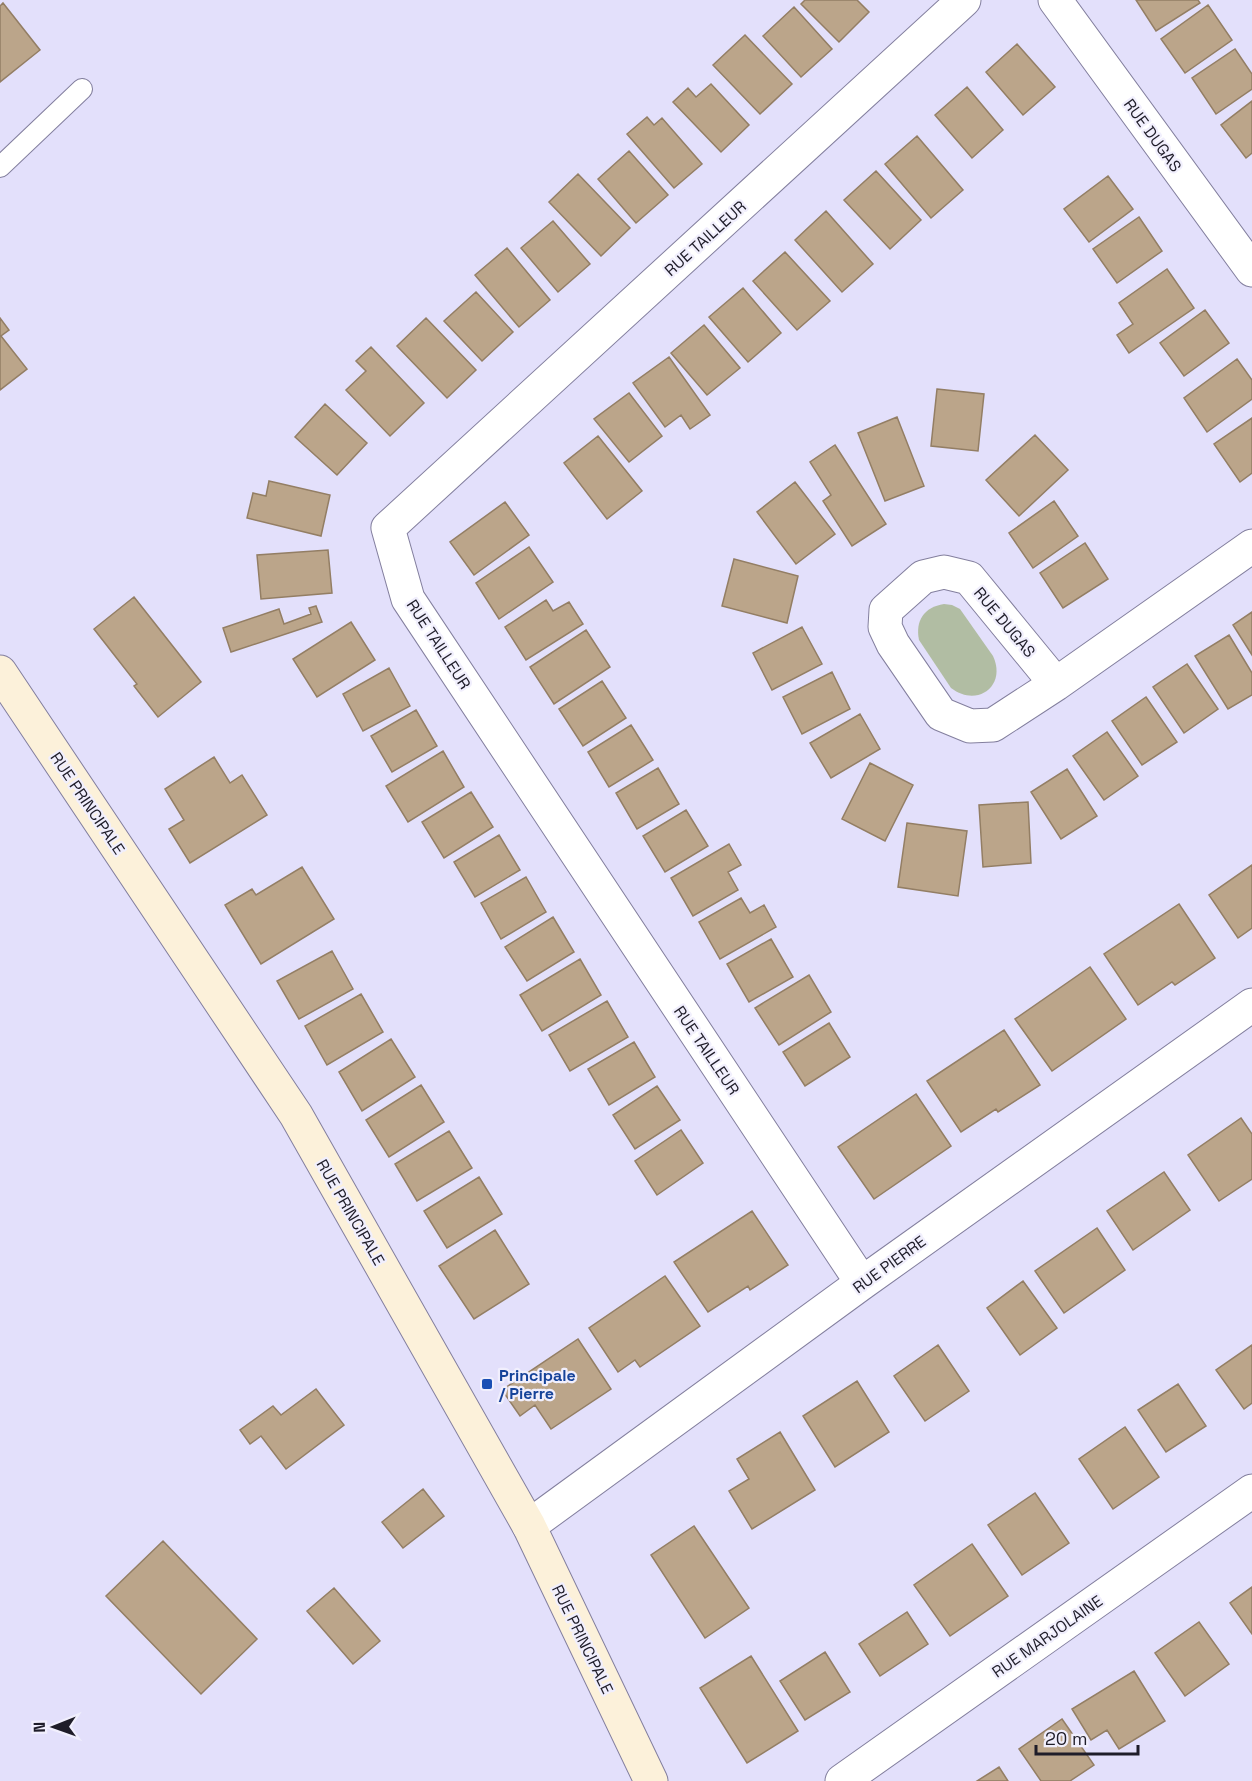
<svg xmlns="http://www.w3.org/2000/svg" width="1252" height="1781" font-family="'Space Grotesk',sans-serif">
<style>
.green{fill:#b1bda3}
.building{fill:#bba58a;stroke:#937e64;stroke-width:1.5}
.lines{fill:none;stroke-linecap:round;stroke-linejoin:round}
.lane-casing{stroke:#837f9e;stroke-width:22}
.street-casing{stroke:#837f9e;stroke-width:35}
.secondary-casing{stroke:#837f9e;stroke-width:35}
.lane{stroke:#fff;stroke-width:20}
.street{stroke:#fff;stroke-width:33}
.secondary{stroke:#fcf1da;stroke-width:33}
.transit-dot{fill:#1a4fb4;stroke:#f1effd;stroke-width:2}
.labels{text-anchor:middle;stroke-width:4.5;stroke-linejoin:round;paint-order:stroke}
.street-label{font-size:16px;fill:#1f1d29;stroke:#f1effd}
.transit-label{font-size:16px;font-weight:bold;fill:#164399;stroke:#f1effd;text-anchor:start}
</style>
<rect width="100%" height="100%" fill="#e3e0fb"/>
<path class="green" d="M944,604L952,605L960,609L993,656C1007,686 977,708 951,688L919,640C915,621 924,607 944,604Z"/>
<path class="building" d="M805,0H857L869,12L839,42L801,4Z
M1136,0H1198L1200,3L1156,31Z
M3,3L40,50L0,82V6Z
M1208,5L1232,40L1185,73L1161,39Z
M794,7L832,49L801,77L763,36Z
M745,35L792,84L760,114L713,65Z
M1017,44L1055,87L1023,115L986,72Z
M1235,49L1252,74V89L1216,114L1192,78Z
M711,84L749,125L721,152L673,102L688,88L696,97Z
M967,87L1003,130L972,158L935,115Z
M1252,101V153L1246,158L1221,125Z
M647,117L654,125L662,118L702,164L674,188L627,134Z
M917,136L963,190L931,218L885,164Z
M629,151L668,195L636,223L598,179Z
M876,171L921,220L890,249L844,200Z
M578,174L630,228L601,256L549,202Z
M1108,176L1133,209L1089,242L1064,209Z
M826,211L873,264L842,292L795,240Z
M1139,217L1162,251L1117,283L1093,249Z
M553,221L590,264L558,292L521,248Z
M507,248L550,300L519,327L475,275Z
M785,252L830,301L797,330L753,281Z
M1167,269L1194,308L1129,353L1117,335L1133,324L1119,303Z
M743,288L781,333L748,362L709,317Z
M476,292L513,332L482,361L444,321Z
M1205,310L1229,343L1184,376L1160,343Z
M0,318L9,330L1,336L27,369L0,390Z
M426,318L476,370L447,398L397,346Z
M704,325L740,368L707,395L671,353Z
M371,347L424,403L390,436L346,390L366,371L356,361Z
M669,357L710,415L690,429L681,415L665,427L633,383Z
M1237,359L1252,380V399L1207,432L1184,398Z
M937,389L984,394L978,451L931,446Z
M629,393L662,436L629,462L594,419Z
M325,404L367,443L337,475L295,437Z
M897,417L924,486L885,501L858,433Z
M1252,418V473L1240,482L1214,444Z
M1035,435L1068,470L1019,516L986,480Z
M598,436L642,491L607,519L564,463Z
M835,445L886,524L852,546L823,501L831,495L810,462Z
M269,481L330,495L321,536L247,518L253,493L266,496Z
M795,482L835,534L796,564L757,512Z
M1054,501L1078,536L1033,568L1009,533Z
M505,502L529,535L474,575L450,542Z
M1085,543L1108,579L1063,608L1040,573Z
M529,547L553,582L499,619L476,583Z
M328,550L332,593L261,599L257,555Z
M734,559L798,576L787,623L722,606Z
M134,597L201,682L158,717L134,686L137,684L94,629Z
M546,600L553,611L569,602L583,624L526,660L505,627Z
M316,606L322,622L231,652L223,628L279,609L284,624L311,614L309,608Z
M1252,612V655L1233,625Z
M351,622L375,660L317,697L293,659Z
M802,627L822,664L772,690L753,653Z
M586,630L610,667L554,704L530,667Z
M1229,635L1252,673V695L1228,709L1195,656Z
M1187,664L1218,709L1184,733L1153,687Z
M389,668L410,706L363,731L343,694Z
M832,672L850,709L802,734L783,697Z
M602,681L626,718L583,746L559,709Z
M1146,697L1177,742L1142,765L1112,721Z
M416,710L437,746L392,772L371,736Z
M860,714L880,749L831,778L810,743Z
M631,725L653,760L609,787L588,752Z
M1107,732L1138,776L1104,800L1073,756Z
M443,751L464,787L408,822L386,786Z
M214,757L230,783L242,775L267,815L190,863L169,829L184,820L165,789Z
M870,763L913,785L885,841L842,819Z
M658,768L679,804L637,829L616,793Z
M1067,769L1097,816L1061,839L1031,792Z
M471,792L493,827L444,858L422,822Z
M1028,802L1031,863L983,867L979,805Z
M686,810L708,846L665,872L643,836Z
M907,823L967,831L958,896L898,887Z
M499,835L520,870L475,897L454,862Z
M729,844L741,865L728,872L738,890L693,916L671,878Z
M1252,865V928L1238,938L1209,895Z
M302,867L334,919L261,964L225,905L252,889L256,895Z
M526,877L546,912L501,939L481,903Z
M741,898L750,913L764,905L776,927L720,959L699,922Z
M1179,904L1215,958L1175,985L1172,982L1138,1005L1104,954Z
M553,917L574,952L527,981L505,947Z
M771,939L793,977L749,1002L727,964Z
M332,951L353,989L299,1019L277,981Z
M580,959L601,995L542,1031L520,995Z
M1090,967L1126,1019L1052,1071L1015,1019Z
M809,975L831,1012L779,1045L755,1008Z
M361,994L383,1032L327,1065L305,1026Z
M607,1001L628,1037L570,1071L549,1035Z
M829,1023L850,1057L805,1086L783,1052Z
M1004,1030L1040,1085L998,1112L996,1109L961,1132L927,1081Z
M391,1039L415,1077L362,1111L339,1072Z
M634,1042L655,1077L609,1105L588,1069Z
M421,1085L444,1122L389,1157L366,1120Z
M657,1086L680,1120L635,1149L613,1115Z
M916,1094L951,1146L874,1199L838,1147Z
M1241,1118L1252,1134V1179L1219,1201L1188,1155Z
M681,1130L703,1163L657,1195L635,1161Z
M449,1131L472,1168L417,1201L395,1164Z
M1164,1172L1190,1210L1133,1250L1107,1211Z
M479,1177L502,1214L447,1248L424,1211Z
M752,1211L788,1265L750,1290L748,1286L708,1312L674,1262Z
M1097,1228L1125,1270L1064,1313L1035,1271Z
M495,1230L529,1284L474,1319L439,1266Z
M665,1276L700,1326L640,1367L635,1360L618,1372L589,1328Z
M1023,1281L1057,1328L1020,1355L987,1308Z
M578,1339L611,1389L551,1429L535,1405L520,1416L502,1390Z
M938,1345L969,1391L925,1421L894,1376Z
M1252,1345V1403L1244,1409L1216,1370Z
M857,1381L889,1432L835,1467L803,1416Z
M1178,1384L1206,1426L1166,1452L1138,1410Z
M316,1389L344,1425L286,1469L261,1436L250,1444L240,1430L273,1406L281,1415Z
M1125,1427L1159,1477L1113,1509L1079,1459Z
M780,1432L815,1490L752,1529L729,1491L749,1479L737,1459Z
M423,1489L444,1516L403,1548L382,1522Z
M1035,1493L1069,1543L1022,1575L988,1525Z
M694,1526L749,1608L705,1638L651,1555Z
M163,1541L257,1639L201,1694L106,1596Z
M972,1544L1008,1596L950,1636L914,1585Z
M1252,1587V1634L1230,1603Z
M334,1588L380,1641L353,1664L307,1611Z
M907,1612L928,1644L880,1676L859,1644Z
M1199,1622L1229,1664L1185,1696L1155,1653Z
M825,1652L850,1692L805,1720L780,1681Z
M751,1656L798,1731L747,1763L700,1688Z
M1134,1671L1165,1721L1119,1749L1107,1730L1091,1740L1072,1709Z
M1062,1719L1094,1765L1070,1781H1041L1019,1749Z
M999,1767L1008,1781H977Z"/>
<g class="lines">
<defs>
<path id="lane" d="M0,167L82,89"/>
<path id="street" d="M1055,0L1252,270
M1056,684L969,578L944,572L923,577L886,610L885,627L893,644L941,714L970,726L993,725L1056,684L1252,546
M862,1283L408,599L388,528L964,0
M529,1526L862,1283L1252,1005
M842,1781L1252,1491"/>
<path id="secondary" d="M0,672L296,1115L529,1526L651,1781"/>
</defs>
<use href="#lane" class="lane-casing"/>
<use href="#street" class="street-casing"/>
<use href="#secondary" class="secondary-casing"/>
<use href="#lane" class="lane"/>
<use href="#street" class="street"/>
<use href="#secondary" class="secondary"/>
</g>
<rect class="transit-dot" x="481" y="1378" width="12" height="12" rx="3"/>
<g class="labels">
<g class="street-label">
<text transform="translate(1153 135) rotate(54)" y="6">RUE DUGAS</text>
<text transform="translate(705 238) rotate(-42)" y="6">RUE TAILLEUR</text>
<text transform="translate(1005 622) rotate(50)" y="6">RUE DUGAS</text>
<text transform="translate(439 644) rotate(57)" y="6">RUE TAILLEUR</text>
<text transform="translate(88 803) rotate(56)" y="6">RUE PRINCIPALE</text>
<text transform="translate(707 1050) rotate(56)" y="6">RUE TAILLEUR</text>
<text transform="translate(351 1212) rotate(60)" y="6">RUE PRINCIPALE</text>
<text transform="translate(889 1264) rotate(-36)" y="6">RUE PIERRE</text>
<text transform="translate(1047 1636) rotate(-35)" y="6">RUE MARJOLAINE</text>
<text transform="translate(583 1639) rotate(64)" y="6">RUE PRINCIPALE</text>
</g>
<g class="transit-label">
<text x="499" y="1381">Principale<tspan x="499" dy="18">/ Pierre</tspan></text>
</g>
</g>
<g transform="translate(54 1727) rotate(269)" stroke="#f1effd" stroke-width="4.5" paint-order="stroke">
<path d="M0-4.5L10 22L0 15L-10 22Z" fill="#1f1d29"/>
<text y="-9" font-size="16" font-weight="bold" text-anchor="middle" fill="#1f1d29">N</text>
</g>
<path d="M1036 1745v9h102v-9" fill="none" stroke="#1f1d29" stroke-width="3"/>
<text x="1045" y="1745" font-size="18" fill="#1f1d29" stroke="#f1effd" stroke-width="4.5" paint-order="stroke">20 m</text>
</svg>
